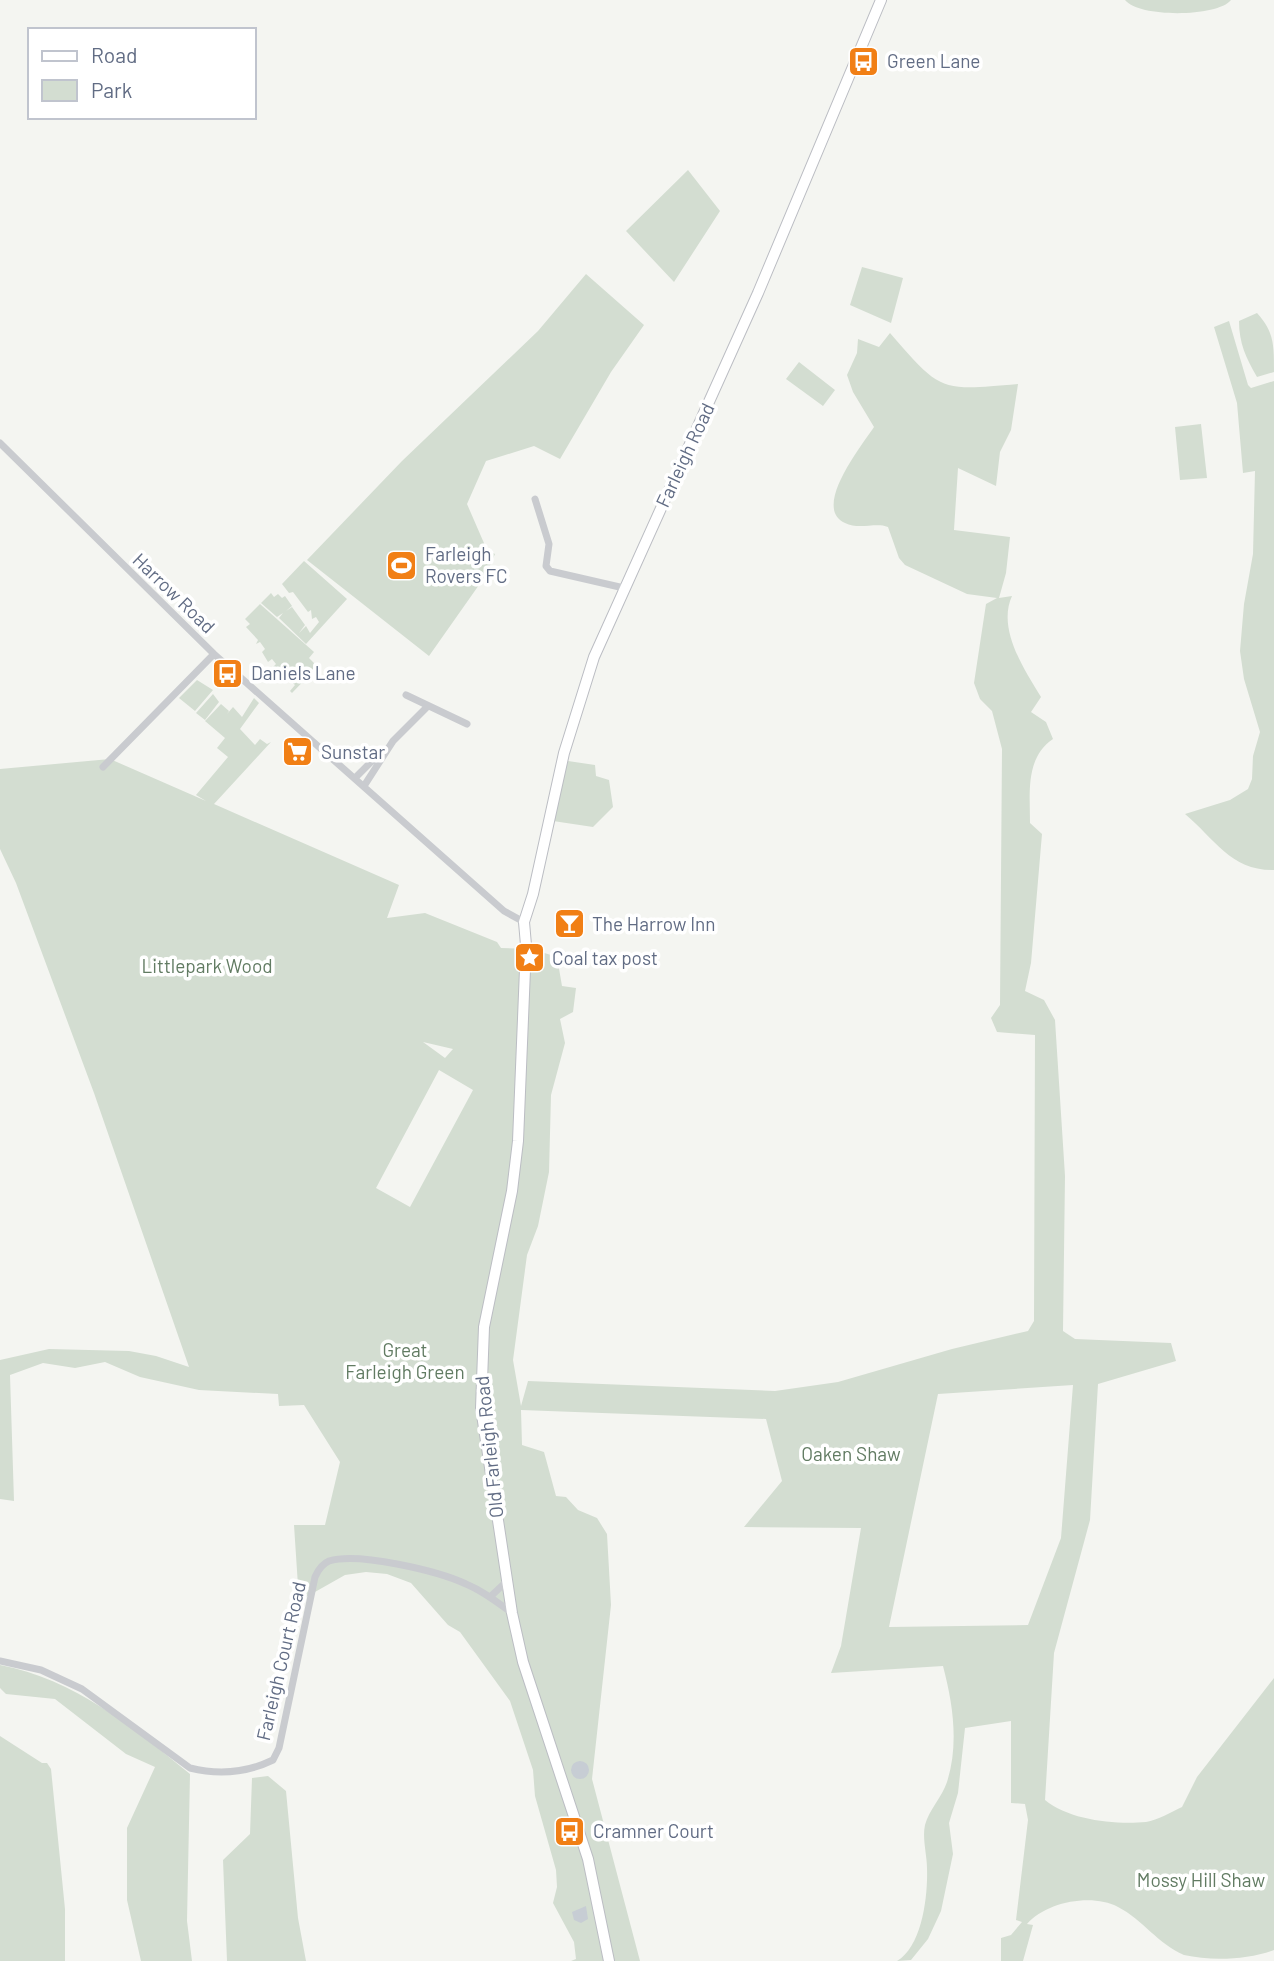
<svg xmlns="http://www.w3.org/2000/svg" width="1274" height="1961" font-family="Barlow,sans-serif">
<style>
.green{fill:#d3ddd1;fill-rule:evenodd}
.water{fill:#c7cdd4}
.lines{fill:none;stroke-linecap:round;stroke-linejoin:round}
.secondary-casing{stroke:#bbbdc3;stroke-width:12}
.street{stroke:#c9cbcf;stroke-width:7}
.secondary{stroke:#fff;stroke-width:10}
.labels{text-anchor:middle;stroke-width:7;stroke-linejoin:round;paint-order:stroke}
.poi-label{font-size:19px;fill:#616c84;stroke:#fff;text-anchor:start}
.street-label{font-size:19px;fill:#616c84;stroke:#fff}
.park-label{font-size:19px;fill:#617b62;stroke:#fff}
</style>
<rect width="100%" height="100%" fill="#f4f5f1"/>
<path class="green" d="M1125,0H1231C1218,17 1139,18 1125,0Z
M688,170L720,211L674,282L626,231Z
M862,267L903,278L891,323L850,305Z
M586,274L644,325L611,372L560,459L534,446L486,461L467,504L487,550L495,554L486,575L429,656L307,560L402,461L538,331Z
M1257,313C1274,332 1274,344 1274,372L1257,377C1246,358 1239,343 1239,321Z
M1229,321L1248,385L1251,388L1274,381V870C1231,871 1215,839 1185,814L1230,800L1248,789L1252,779L1253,756L1260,732L1244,679L1240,651L1244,604L1253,554L1255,471L1243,473L1237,403L1214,327Z
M890,333C941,392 940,391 1018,384L1011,430L1000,452L996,486L958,468L954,530L1010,537L1006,573L999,598L1012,596C997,629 1024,669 1041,697L1031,712L1046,722L1053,739C1025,758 1030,793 1030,823L1042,834L1031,963L1025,991L1044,1000L1055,1020L1065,1176L1063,1331L1075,1339L1171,1343L1176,1361L1098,1384L1090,1520L1054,1653L1045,1800C1069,1820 1115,1825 1146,1822C1158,1820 1171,1812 1182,1807L1197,1777L1274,1678V1950C1247,1960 1211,1961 1184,1955C1158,1944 1142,1919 1118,1907C1092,1893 1046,1902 1027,1924L1033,1925L1023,1961H1001V1938L1011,1935L1022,1922L1016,1920L1028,1820L1025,1804L1011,1803V1721L965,1728L958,1793L949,1823L953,1854L941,1911L928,1939L911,1960L897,1961C922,1946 928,1897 927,1868C927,1855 922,1838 925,1825C929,1810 942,1797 947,1782C959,1744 953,1704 943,1666L831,1673L841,1646L861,1528L744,1527L782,1481L766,1419L521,1410L522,1445L544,1452L556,1496L566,1497L578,1510L597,1518L607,1534L611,1605L592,1779L640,1961H571L576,1959L574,1942L553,1903L557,1887L556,1870L535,1796L533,1770L510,1701L460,1632L448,1625L411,1583L387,1574L366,1572L345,1575L299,1601L294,1525H325L340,1462L304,1405L279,1406L278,1394L199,1390L140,1377L105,1362L75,1368L43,1363L10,1375L14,1501L0,1499V1360L49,1349L129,1351L156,1356L189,1367L94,1093L16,883L0,849V769L110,759L206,801L196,795L228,757L217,748L225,738L205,721L221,704L229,711L227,714L233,707L242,717L254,698L259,703L240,729L255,745L260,739L267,744L271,742L214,804L399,885L387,918L425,913L497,942L501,948L532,949L557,957L562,986L576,988L573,1012L560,1019L565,1043L551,1095L549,1172L538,1226L527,1255L513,1360L521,1406L528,1381L775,1391L838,1382L952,1349L1028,1331L1034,1321L1035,1035L997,1032L991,1018L1000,1005L1002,749L992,711L980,699L974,683L986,604L997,598L967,594L905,565L899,558L888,527C876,522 859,530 845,523C811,508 863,444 874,427L853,392L847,375L857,353L858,339L879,347ZM423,1042L453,1049L445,1058ZM439,1070L473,1090L410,1207L376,1188ZM1073,1385L1061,1538L1028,1625L889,1627L938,1394Z
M799,362L835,390L823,406L786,379Z
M1201,424L1207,478L1180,480L1175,427Z
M304,561L347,599L306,644L279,618L283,613L277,617L261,603L271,593L274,597L278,594L282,598L285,596L292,606L286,611L292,607L305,625L299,633L306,626L310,633L319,622L316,617L312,619L311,610L308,612L293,592L289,593L282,584Z
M260,604L314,652L309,658L315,664V669L292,693L290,691L295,685L287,678L289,674L284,670L276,672L273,667L276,664L272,659L268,662L262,652L265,649L260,642L256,644L258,640L246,627L250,624L245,619Z
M197,680L213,690L195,711L179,698Z
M213,694L219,702L205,720L196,713Z
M568,761L595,765L596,776L609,780L613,807L593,827L553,821Z
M0,1665C74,1679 133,1727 190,1774L187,1921L192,1961H141L127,1900V1828L155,1767L126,1754L55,1699L6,1694L0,1688Z
M0,1736L42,1763H47L51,1769L65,1909V1961H0Z
M268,1776L286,1791L298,1918L306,1961H227L223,1860L250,1834L252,1778Z"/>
<path class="water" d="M571 1770a9 9 0 1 1 18 0a9 9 0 1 1-18 0Z
M586,1906L588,1919L581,1923L574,1920L572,1912Z"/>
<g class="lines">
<defs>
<path id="secondary" d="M609,1961L588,1859L523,1662L512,1613L481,1408L484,1327L512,1191L518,1141L526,945L524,922L533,894L564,753L594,657L758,293L881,0"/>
</defs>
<use href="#secondary" class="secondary-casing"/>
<path class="street" d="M0,443L214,654L504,911L524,922
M535,499L549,544L546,566L550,571L624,588
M406,695L467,724
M103,767L214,654
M355,778L382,751
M364,786L393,741L426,708
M490,1597L506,1582
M0,1661L41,1670L82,1689L190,1768C218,1775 246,1773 273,1760L279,1748L315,1577C318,1570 322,1564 329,1561C359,1552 438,1571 466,1584C483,1591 497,1602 512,1613"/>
<use href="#secondary" class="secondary"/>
</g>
<defs>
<symbol id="bus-square" viewBox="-11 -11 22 22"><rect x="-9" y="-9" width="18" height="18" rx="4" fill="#f17f15" stroke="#fff"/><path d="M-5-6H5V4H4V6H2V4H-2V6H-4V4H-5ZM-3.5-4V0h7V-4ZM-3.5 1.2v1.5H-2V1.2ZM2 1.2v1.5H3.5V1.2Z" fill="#fff"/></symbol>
<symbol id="stadium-square" viewBox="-11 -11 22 22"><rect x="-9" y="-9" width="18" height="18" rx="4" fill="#f17f15" stroke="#fff"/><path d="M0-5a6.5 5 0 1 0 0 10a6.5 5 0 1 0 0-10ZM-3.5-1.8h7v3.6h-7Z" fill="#fff"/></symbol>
<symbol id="supermarket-square" viewBox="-11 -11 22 22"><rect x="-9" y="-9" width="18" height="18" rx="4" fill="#f17f15" stroke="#fff"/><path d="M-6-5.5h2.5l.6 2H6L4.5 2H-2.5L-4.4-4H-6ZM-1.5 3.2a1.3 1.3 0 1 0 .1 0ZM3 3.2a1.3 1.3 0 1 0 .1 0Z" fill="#fff"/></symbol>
<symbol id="bar-square" viewBox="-11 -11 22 22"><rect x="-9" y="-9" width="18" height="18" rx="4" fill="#f17f15" stroke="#fff"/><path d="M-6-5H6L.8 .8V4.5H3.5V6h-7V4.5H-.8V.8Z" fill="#fff"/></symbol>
<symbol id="sight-square" viewBox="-11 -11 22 22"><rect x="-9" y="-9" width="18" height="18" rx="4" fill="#f17f15" stroke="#fff"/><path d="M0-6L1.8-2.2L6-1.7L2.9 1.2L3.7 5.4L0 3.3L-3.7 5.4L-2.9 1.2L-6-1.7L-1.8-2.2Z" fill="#fff"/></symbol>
</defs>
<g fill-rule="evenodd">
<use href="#bus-square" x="846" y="44" width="35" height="35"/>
<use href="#stadium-square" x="384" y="548" width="35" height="35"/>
<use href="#bus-square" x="210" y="656" width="35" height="35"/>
<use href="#supermarket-square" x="280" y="734" width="35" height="35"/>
<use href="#bar-square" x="552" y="906" width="35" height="35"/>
<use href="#sight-square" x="512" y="940" width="35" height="35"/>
<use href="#bus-square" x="552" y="1814" width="35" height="35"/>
</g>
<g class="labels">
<g class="poi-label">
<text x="887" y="68">Green Lane</text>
<text x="425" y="561">Farleigh<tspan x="425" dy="22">Rovers FC</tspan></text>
<text x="251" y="680">Daniels Lane</text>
<text x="321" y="759">Sunstar</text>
<text x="592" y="931">The Harrow Inn</text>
<text x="552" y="965">Coal tax post</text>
<text x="593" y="1838">Cramner Court</text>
</g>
<g class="street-label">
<text transform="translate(685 455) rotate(-65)" y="7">Farleigh Road</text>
<text transform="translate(174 593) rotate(44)" y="7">Harrow Road</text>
<text transform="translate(489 1447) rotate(-96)" y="7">Old Farleigh Road</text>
<text transform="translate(281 1661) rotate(-77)" y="7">Farleigh Court Road</text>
</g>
<g class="park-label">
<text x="207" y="973">Littlepark Wood</text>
<text x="405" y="1357">Great<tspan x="405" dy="22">Farleigh Green</tspan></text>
<text x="851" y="1461">Oaken Shaw</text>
<text x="1201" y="1887">Mossy Hill Shaw</text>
</g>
</g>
<rect x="28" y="28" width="228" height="91" fill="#ffffff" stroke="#c0c4ce" stroke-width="2"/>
<rect x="42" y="51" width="35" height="10" fill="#ffffff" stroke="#c0c4ce" stroke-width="2"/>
<text x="91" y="63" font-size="21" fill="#616c84">Road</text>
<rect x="42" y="80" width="35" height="21" fill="#d3ddd1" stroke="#c0c4ce" stroke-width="2"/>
<text x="91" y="98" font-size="21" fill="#616c84">Park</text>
</svg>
